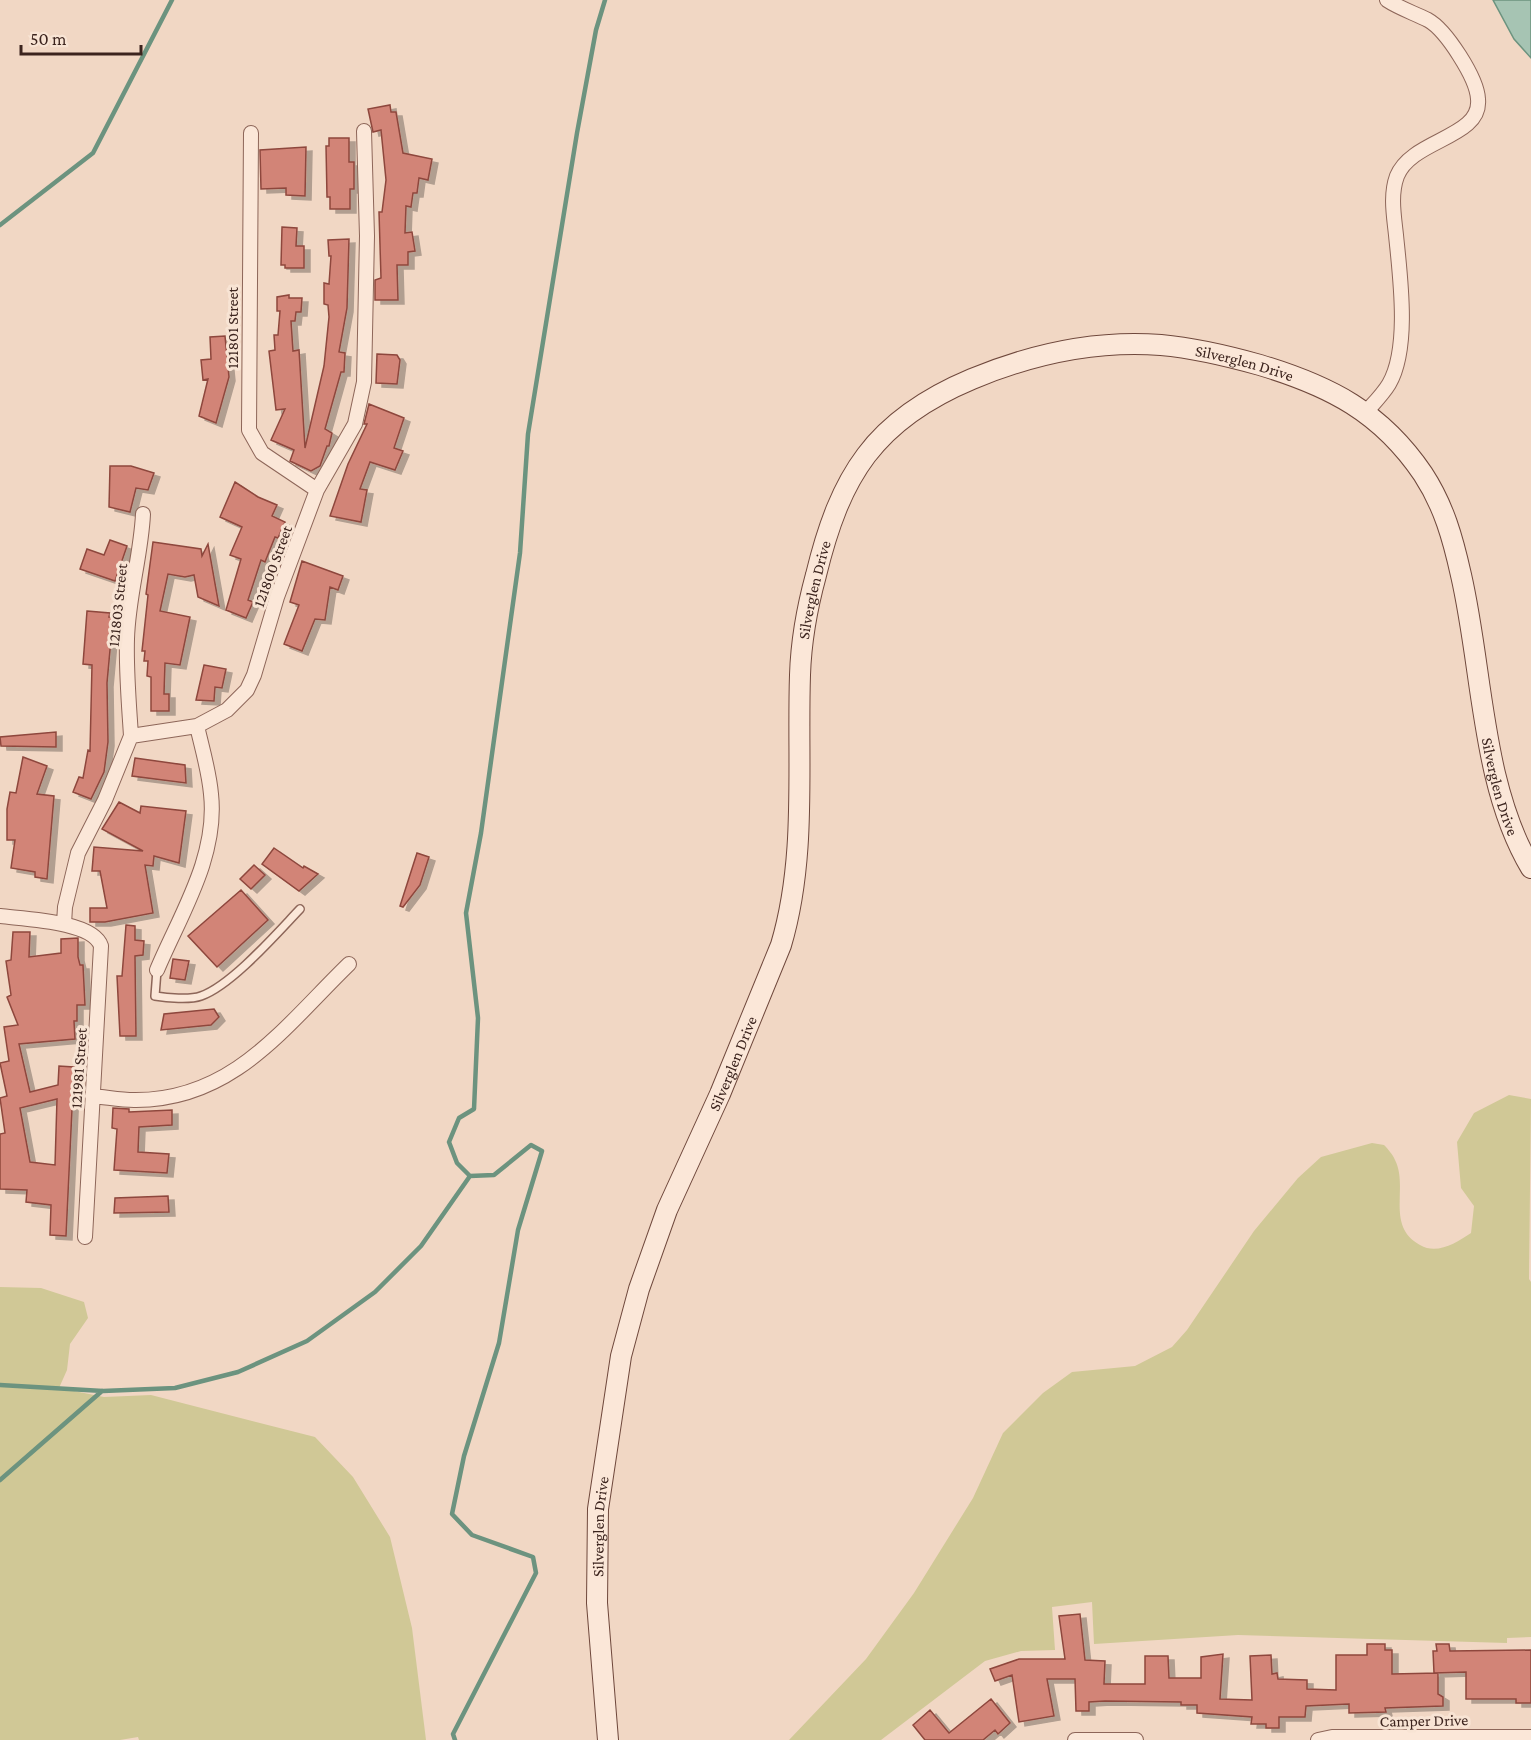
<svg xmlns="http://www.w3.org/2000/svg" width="1531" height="1740" font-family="'Crimson Pro',serif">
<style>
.green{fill:#d0c896}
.water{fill:#a6c4b3;stroke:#6c937f;stroke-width:1.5}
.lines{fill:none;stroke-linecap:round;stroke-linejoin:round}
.stream{stroke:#6c937f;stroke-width:4.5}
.building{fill:#d28477;stroke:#8e473d;stroke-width:1.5;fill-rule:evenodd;filter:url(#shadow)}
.lane-casing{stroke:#8d6659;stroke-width:10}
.street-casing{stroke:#8d6659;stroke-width:16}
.secondary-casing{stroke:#6f483c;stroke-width:22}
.lane{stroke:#fbe7d8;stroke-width:7}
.street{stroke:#fbe7d8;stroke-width:14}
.secondary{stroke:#fbe7d8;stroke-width:20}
.labels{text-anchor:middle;stroke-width:6;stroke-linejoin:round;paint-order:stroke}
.street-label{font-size:16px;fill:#3c241e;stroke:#f8e4d4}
</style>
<defs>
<filter id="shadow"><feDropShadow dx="6" dy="4" stdDeviation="0" flood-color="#0004"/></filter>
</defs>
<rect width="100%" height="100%" fill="#f1d7c4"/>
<path class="green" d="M1509,1095L1531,1099L1529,1279L1531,1282V1637L1507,1638V1643L1238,1635L1094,1644L1092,1602L1052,1607L1055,1650L1021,1651L985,1661L881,1740H789L866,1659L914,1593L973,1498L1003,1433L1043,1393L1072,1372L1135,1366L1172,1347L1187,1330L1254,1231L1298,1178L1321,1157L1372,1143L1384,1145C1388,1149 1393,1155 1395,1160C1409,1187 1385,1226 1420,1245C1437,1255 1456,1243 1471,1233L1474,1206L1461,1188L1457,1142L1474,1113Z
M0,1287L41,1288L84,1302L88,1318L70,1344L67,1370L59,1388L104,1397L151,1395L315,1437L353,1477L390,1537L412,1628L426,1740H139L138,1737L120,1740H0Z"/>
<path class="water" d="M1493,0H1531V58L1514,39Z"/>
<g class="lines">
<path class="stream" d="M0,225L93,153L172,0
M0,1385L103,1391L175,1388L238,1372L307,1341L375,1292L421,1246L470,1176
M0,1480L102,1391
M455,1740L453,1734L536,1573L533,1557L472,1535L452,1514L464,1456L499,1343L518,1230L542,1151L531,1145L494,1175L470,1176L457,1163L449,1142L459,1118L474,1109L478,1018L466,913L481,833L520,553L528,434L577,133L596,30L605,0"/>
</g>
<path class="building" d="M390,105L391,112H396L403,153L432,159L428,180L419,178L417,193H413L411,207L406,206L405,233L412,232L415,251L408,252V265H397L398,300H375V280L381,278L379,212H382L386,180L381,130L373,132L368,109Z
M329,138H349V162H354V189H350V209H330V197H327L326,146H329Z
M306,147L305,196L286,195V188L261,189L260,150Z
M282,227L297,228L296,246H304V268H285V265H281Z
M349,239L347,308L339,352L345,353L344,372H341L325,429L332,433L329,446H327L320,466L311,471L290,461L294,450L271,440L285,409L276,410L269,351L275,350L274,335H278L280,311H277V297L289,295V298H302L301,312H296L295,321H291L293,351L299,350L305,448L324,366L329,317L328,305L324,304V283L329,284L331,256H329L328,240Z
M225,336L229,377L216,423L199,416L208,379L203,380L201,360L211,359L210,337Z
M377,354L397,355L400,360L397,384L376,383Z
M369,404L404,418L394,448L403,451L395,470L370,462L360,489L367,490L361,522L330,516L348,464L367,424H364Z
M110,466H131L154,473L148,490L136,488L130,512L109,507Z
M235,482L258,497L277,505L272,516L285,522L278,538L275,537L265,562L261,560L248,600L253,602L246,618L226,610L241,559L230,555L242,527L220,517Z
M110,540L127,546L115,581L80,569L87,549L104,555Z
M153,542L201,549L202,556L208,544L219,606L198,597L194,575L185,577L168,574L160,611L190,617L180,665L165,663L164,694H169V711H151V677L147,676L148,661H144L145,651H142L148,595L146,594Z
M302,561L343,576L338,590L330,587L325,620L315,619L302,651L284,644L299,605L290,602Z
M87,611L110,613L109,617H113L107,683L108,742L104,772L91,799L73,792L79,777L83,778L88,750L90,751L92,665L83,664Z
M204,665L226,669L222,688L215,687L214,701L196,700Z
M56,732V747L1,746L0,737Z
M23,757L47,766L37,794L54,796L47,879L35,877V872L11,868L15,840H7V809L10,792L16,793Z
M135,758L185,765L186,783L132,776Z
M119,802L140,813L141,806L186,811L179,863L154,856L153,866L145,865L153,913L105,922H90V908H107L100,871H92L94,847L143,851L102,829Z
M274,848L303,868L304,866L318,874L299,891L262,864Z
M417,853L429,857L420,885L403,907L400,906Z
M254,865L265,875L251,889L240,879Z
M241,890L268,920L217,967L188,936Z
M126,925L135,926V940L144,941L143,955L135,956L136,1036H120L117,976H122Z
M13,932H30L29,957L61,953V939L78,938V957L80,965H83L85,1005H77V1021H74L75,1039L19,1044L30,1092L58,1085L59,1066L74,1067L66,1236L50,1235L51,1205L26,1202L27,1190L0,1189V1134L5,1133L0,1098L7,1096L0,1063L9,1061L4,1027L18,1025L7,997L11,995L6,961L11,960ZM57,1099L55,1165L30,1162L20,1108Z
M173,959L189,961L185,980L170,978Z
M214,1009L219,1017L211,1025L161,1030L164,1014Z
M113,1108L129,1109V1112L172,1110V1125L139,1127L138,1152L169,1154L167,1173L114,1170L117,1129L112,1128Z
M168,1196L169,1212L114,1213L115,1198Z
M1080,1614L1085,1660L1105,1661L1104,1684H1145V1656H1168L1169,1678H1201V1657L1223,1654L1220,1699L1252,1700L1250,1656L1271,1655L1272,1674L1277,1673L1278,1679L1307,1680V1689L1336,1690V1655H1367V1644H1385V1650H1392V1674L1438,1673V1694L1443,1697V1706L1385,1708L1386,1712L1349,1713V1704L1306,1706L1305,1717H1279V1728H1266V1724H1251L1252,1717L1197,1713V1705H1181V1702L1105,1701L1089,1702V1711H1076L1075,1679H1047L1054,1716L1019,1722L1012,1675L995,1681L990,1669L1019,1659H1065L1059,1616Z
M1436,1644H1449L1450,1651L1531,1650V1703H1516V1699H1466V1672L1434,1673L1433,1651H1437Z
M991,1699L1010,1723L998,1734L995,1730L983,1740H925L913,1725L930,1710L949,1733Z"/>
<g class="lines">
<defs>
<path id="lane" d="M157,970L155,996C167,998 190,1000 201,996C232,985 277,933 300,909"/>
<path id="street" d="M251,133L249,430L262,453L317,490
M1366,412C1374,403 1383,394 1389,384C1410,348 1400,276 1396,235C1394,216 1390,195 1397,176C1412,139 1482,138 1478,99C1477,78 1446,30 1428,20C1414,13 1399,8 1387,0
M131,736C129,704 126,671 127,639C128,597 141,556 143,514
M0,916C23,919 93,921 101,946L85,1237
M64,924L65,907L78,853L105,800L131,736L197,726L227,710L247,690L254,675L277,597L317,490L355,424L364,382L367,236L364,131
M157,970C180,915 218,857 211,794C209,771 202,748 197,726
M92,1096C106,1097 120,1100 134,1100C233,1101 285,1026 349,964
M1075,1740H1136
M1318,1740L1332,1737H1531"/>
<g id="secondary">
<path id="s1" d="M608,1740L597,1603L598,1509L621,1356L639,1289L667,1210L720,1094L781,945C807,858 797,764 800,675C801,642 807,608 816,575C840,476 874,420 972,379C1032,354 1096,340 1161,345C1194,348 1228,356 1260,365C1330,386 1381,412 1423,474C1444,506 1453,539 1461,575C1483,670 1481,784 1531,868"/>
</g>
</defs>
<use href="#lane" class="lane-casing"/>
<use href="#street" class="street-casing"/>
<use href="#secondary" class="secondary-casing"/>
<use href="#lane" class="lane"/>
<use href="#street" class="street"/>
<use href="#secondary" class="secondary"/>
</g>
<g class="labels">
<g class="street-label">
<text transform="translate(232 328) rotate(-90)" y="6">121801 Street</text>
<text dy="6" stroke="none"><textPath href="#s1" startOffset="1743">Silverglen Drive</textPath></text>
<text transform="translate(272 566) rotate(-70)" y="6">121800 Street</text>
<text dy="6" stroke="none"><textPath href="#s1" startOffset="1186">Silverglen Drive</textPath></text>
<text transform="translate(117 605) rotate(-84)" y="6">121803 Street</text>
<text dy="6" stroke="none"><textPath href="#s1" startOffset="2283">Silverglen Drive</textPath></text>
<text dy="6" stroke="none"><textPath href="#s1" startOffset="700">Silverglen Drive</textPath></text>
<text transform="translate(78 1068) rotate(-86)" y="6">121981 Street</text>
<text dy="6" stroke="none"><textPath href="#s1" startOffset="214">Silverglen Drive</textPath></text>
<text transform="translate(1424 1720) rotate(-1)" y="6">Camper Drive</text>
</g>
</g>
<path d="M21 45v9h120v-9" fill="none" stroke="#3c241e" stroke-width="3"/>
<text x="30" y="45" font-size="18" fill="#3c241e" stroke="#f8e4d4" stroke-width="4.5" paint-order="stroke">50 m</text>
</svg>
